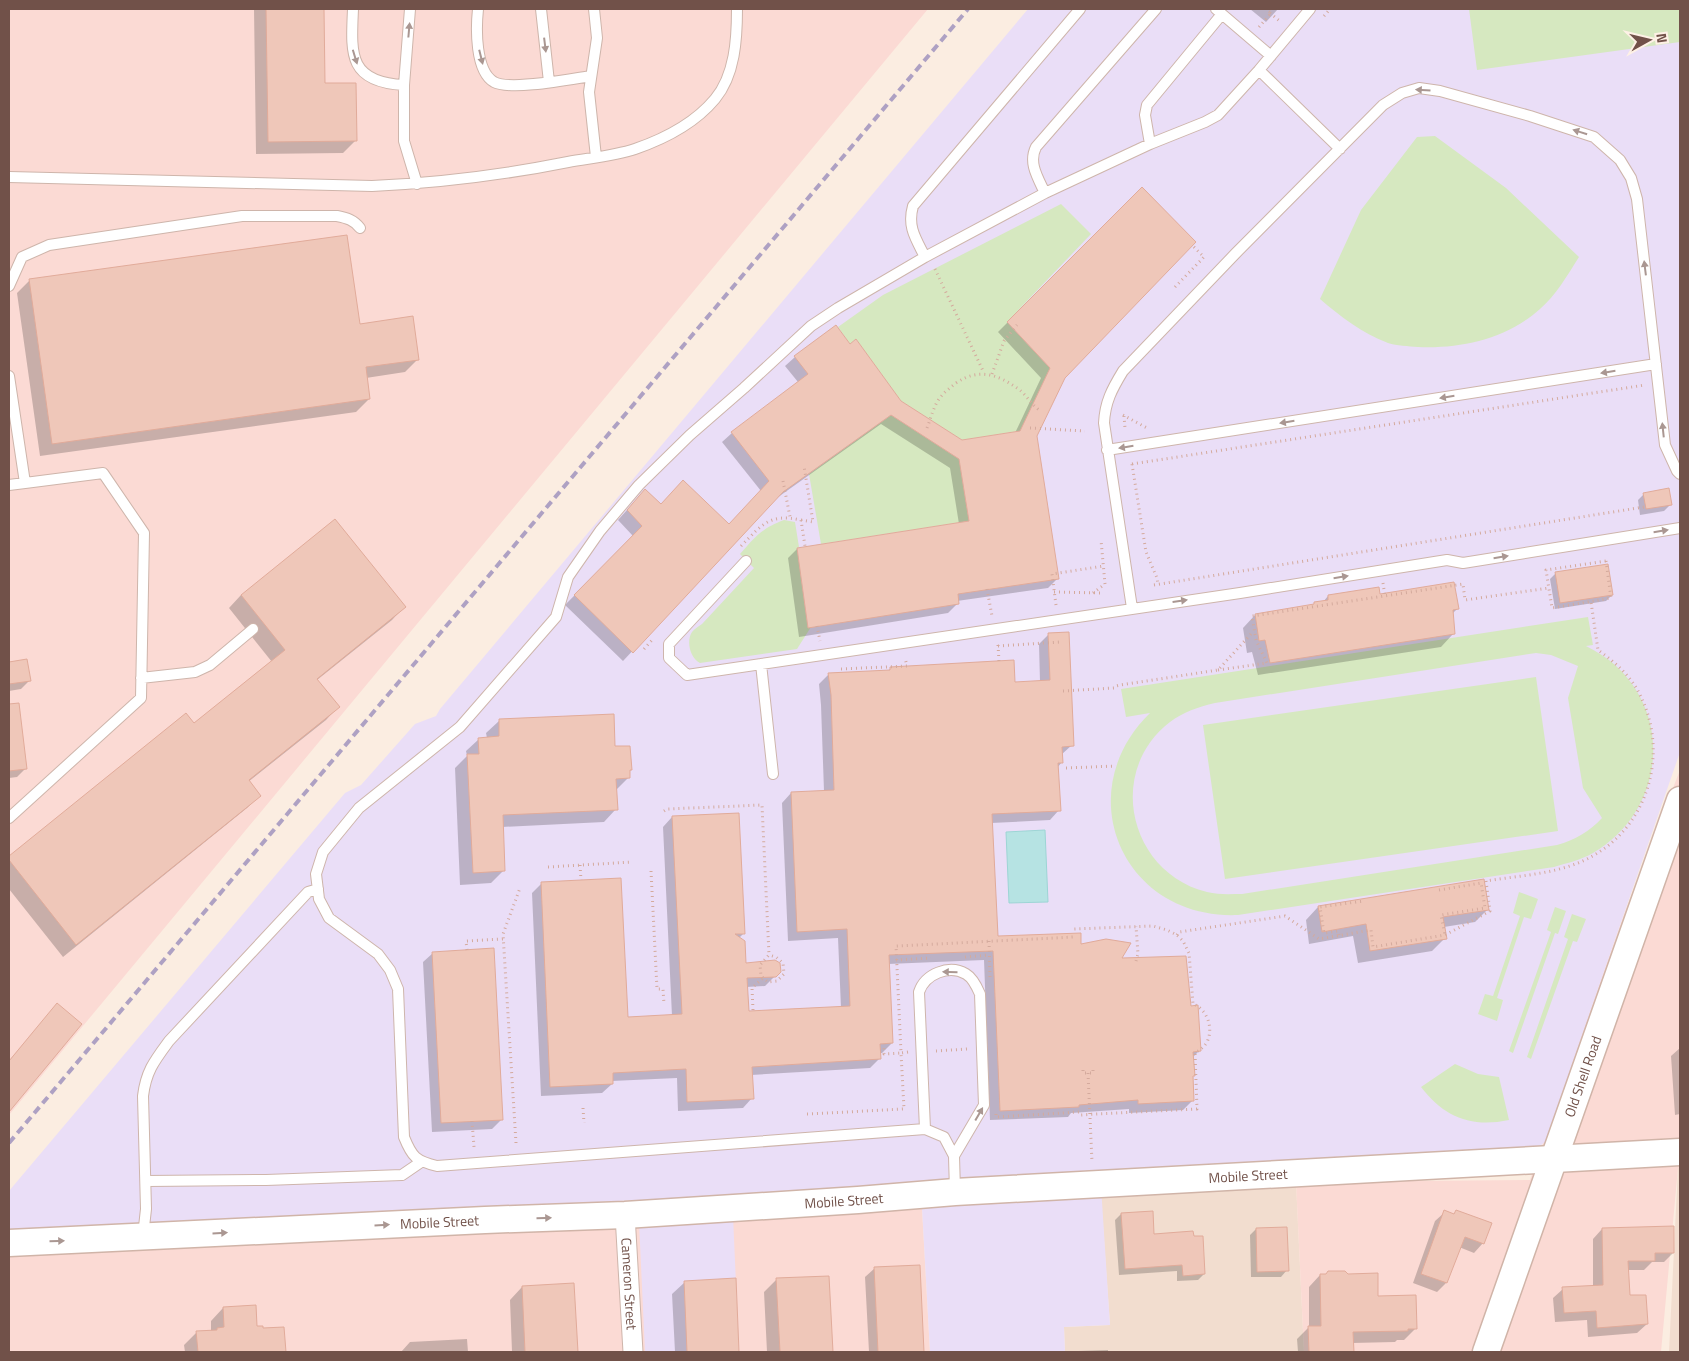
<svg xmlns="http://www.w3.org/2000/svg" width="1689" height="1361" font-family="'Titillium Web',sans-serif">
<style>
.residential{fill:#f2ddcf}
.commercial{fill:#fbdad4}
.education{fill:#eadef7}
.green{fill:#d6e8c0;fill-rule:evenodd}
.water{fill:#b6e3e3;stroke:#9dd5d5}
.shadow{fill:#0003}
.building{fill:#efc7b9;stroke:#e1ab9a}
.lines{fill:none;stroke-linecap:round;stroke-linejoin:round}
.lane-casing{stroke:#ceb5ab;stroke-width:12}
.street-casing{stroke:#ceb5ab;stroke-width:21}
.secondary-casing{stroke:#d0b4a8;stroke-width:29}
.path{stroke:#d4aa9d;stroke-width:3;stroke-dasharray:1 4;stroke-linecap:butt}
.lane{stroke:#fff;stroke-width:10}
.street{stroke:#fff;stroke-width:19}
.secondary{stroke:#fff;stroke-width:26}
.rail{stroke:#aea1c3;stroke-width:4;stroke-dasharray:8 5;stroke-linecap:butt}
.oneway{fill:#aa9792}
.labels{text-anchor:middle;stroke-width:5;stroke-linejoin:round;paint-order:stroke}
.street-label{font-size:14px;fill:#715149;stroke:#fef1e6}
</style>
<rect width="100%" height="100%" fill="#fbede1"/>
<path class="residential" d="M1678,1168H1680V1352H1669Z
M1296,1182L1304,1352H1065L1064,1327L1110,1325L1101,1198Z"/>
<path class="commercial" d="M9,9H928L9,1115Z
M1680,770V1168H1678L1661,1352H1304L1296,1182L1530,1180L1626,909Z
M922,1208L930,1352H9V1251Z"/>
<path class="education" d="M1028,9H1680V752L1545,1142L1536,1149L1100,1171L1110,1325L1064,1327L1065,1352H930L922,1208L733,1216L739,1352H645L638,1200L9,1230V1191L345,793L361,785L415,724L436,716L440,709Z"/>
<path class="green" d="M1469,9H1680V42L1477,70Z
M1435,136L1506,188L1579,257C1567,276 1556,295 1540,309C1507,339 1460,349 1418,347C1408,346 1397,346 1388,343C1362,333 1341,317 1320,299L1361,210L1417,137Z
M1061,204L1091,234L1007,322L1050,368L1020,431L962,440L901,401L856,339L850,344L838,327L883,295Z
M891,415L959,459L969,521L821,544L809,474Z
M784,520L795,522L799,547L797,548L808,627H811L797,649L700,663C690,658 686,641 692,632C694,629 698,627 702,624L754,568L740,554C755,537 762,528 784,520Z
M1588,617L1593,645L1586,646C1596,651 1606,657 1615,665C1675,719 1662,813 1593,853C1581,860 1567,863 1554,867L1238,915C1123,920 1068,793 1150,713L1126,717L1121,689ZM1536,653L1551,655L1578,666L1568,698L1583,788L1602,818C1590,831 1575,840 1557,845L1242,894C1230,894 1219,895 1207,892C1130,873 1105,772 1170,722C1183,712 1198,707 1215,703Z
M1536,677L1558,831L1225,879L1203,725Z
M1519,892L1538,899L1531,919L1524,917L1497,998L1503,1000L1497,1021L1478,1014L1485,994L1493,996L1520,916L1513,913Z
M1555,907L1566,911L1558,934L1555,933L1513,1053L1509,1051L1551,932L1547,930Z
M1572,914L1586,919L1577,942L1573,941L1531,1059L1527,1057L1568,939L1564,937Z
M1455,1064L1478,1074L1499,1077L1509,1120C1471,1128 1444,1117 1421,1087Z"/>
<path class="water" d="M1045,830L1048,902L1009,903L1006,832Z"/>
<path class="shadow" d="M254,9H322L323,85L356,140L343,153L256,154Z
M1250,9H1278L1266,22Z
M1142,188L1064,378L1035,436L1057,579L1048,588L957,601L958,603L948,613L799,637L788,558L797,549L959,524L950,468L881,424L774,500L623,661L565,605L633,536L618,520L645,490L661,505L729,525L761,491L722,442L732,433L798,382L785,366L795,357L850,345L900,402L962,441L1015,433L1041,378L998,332Z
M30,280L359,325L418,359L405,372L366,378L369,399L356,412L40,456L17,293Z
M1644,494L1670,505L1664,511L1640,515L1638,500Z
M1556,573L1612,595L1606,601L1555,609L1550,579Z
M241,595L404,607L392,620L317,680L338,707L326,720L248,782L259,796L247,808L63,957L9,889V858L186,715L194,724L272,662L229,608Z
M1379,595L1457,609L1452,614L1453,634L1441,647L1258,675L1252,652L1247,653L1243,628L1255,615L1311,606L1315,603L1323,602L1328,596Z
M1048,635L1072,745L1061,755L1062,762L1057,768L1059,810L1050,820L991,823L997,937L1080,945L1120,960L1190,1007L1199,1051L1192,1058L1193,1100L1183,1110L1129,1113V1109L1071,1113L1068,1117L990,1120L984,960L888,964L892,1043L882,1053H879V1059L870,1068L751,1075L752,1098L743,1108L678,1111L677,1078L612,1081V1084L602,1093L541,1096L532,893L542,883L627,1018L672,1016L663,827L672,817L744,933L739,938L745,964L780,971L765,986L746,987L748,1012L841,1008L838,938L788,941L782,803L791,793L824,791L821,705L819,684L829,674L888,671L891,668L1014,683L1040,682L1039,644Z
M26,660L29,681L21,689L9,691V663Z
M499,721L614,747L631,770L629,772V777L616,790V809L604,822L502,827L504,870L491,883L460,885L455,768L467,756L466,751L479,739L487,738L486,733Z
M22,734L26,768L17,777L9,778V735Z
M1318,907L1487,910L1475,922L1444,927L1445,938L1432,951L1358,963L1353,936L1309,944L1306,920Z
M433,953L502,1119L492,1129L432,1132L423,962Z
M57,1004L80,1024L9,1110V1061Z
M1680,1048V1114L1675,1115L1671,1056Z
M1457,1211L1483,1243L1474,1253L1459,1247L1446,1283L1437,1292L1413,1283L1435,1221L1445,1212L1453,1215Z
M1121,1214L1153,1235L1204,1274L1198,1280L1177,1281V1271L1119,1275L1115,1220Z
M1256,1229L1287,1270L1281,1277H1251L1250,1235Z
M1602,1229L1673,1253L1664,1262H1652L1644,1270H1627L1629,1296L1647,1324L1637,1333L1588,1337L1587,1320L1555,1322L1553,1298L1563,1289L1593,1287V1239Z
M919,1266L923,1352H869L865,1277L875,1268Z
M1320,1275L1377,1297L1415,1329L1404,1340H1397L1395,1342L1352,1343L1353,1352H1298L1297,1339L1309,1327V1287Z
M828,1277L832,1352H767L764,1292L777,1279Z
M735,1280L738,1352H675L672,1294L685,1282Z
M573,1285L576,1352H512L510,1300L522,1287Z
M223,1308L256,1328L262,1329L283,1328L284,1352H185L184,1345L197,1332L211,1331V1321Z
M467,1339L468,1352H401L410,1342Z
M1108,1350V1352H1077L1078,1351Z"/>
<path class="building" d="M266,9H324L325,83H356L357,141L268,142Z
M1142,187L1196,242L1065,378L1037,436L1059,579L958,594L959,604L808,628L797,548L969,521L959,459L891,415L783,492L633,653L574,595L642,526L627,510L645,489L661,504L683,480L729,524L769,481L731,432L808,374L794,356L836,325L850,344L856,339L901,401L962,440L1020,431L1050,368L1007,322Z
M347,235L360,324L413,316L419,360L366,367L370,399L52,444L29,279Z
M1669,488L1672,505L1646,509L1643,493Z
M335,519L406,607L317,679L340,707L249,780L261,796L76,945L9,860V856L186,713L194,723L285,650L241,595Z
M1608,564L1613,595L1560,603L1555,572Z
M1454,582L1459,609L1453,610L1455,634L1270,663L1265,640L1259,641L1255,614L1314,604V602L1328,600V595L1379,587L1380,594Z
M1069,632L1074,746L1062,747L1063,763H1058L1061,811L992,814L998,936L1081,933V944L1106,939L1131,943L1122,958L1186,956L1191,1006L1198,1005L1201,1051L1193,1052L1195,1076H1193L1194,1101L1138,1104V1100L1079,1105V1107L1000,1111L993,951L889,955L893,1043L880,1044L881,1059L752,1067L754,1099L687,1102L686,1069L613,1073V1084L550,1087L541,882L621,878L628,1017L682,1014L672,816L739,813L745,934H735L745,941L746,963L775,960L780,963L781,972L776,977L747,978L749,1011L850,1006L847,929L797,932L791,792L834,790L831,695L828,673L890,670V667L1014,660L1015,682L1050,680L1048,633Z
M27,659L31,681L9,684V662Z
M19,703L27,769L9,771V704Z
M614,714L615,746H630L632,770H630V778L616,779L618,810L503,815L505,871L473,873L467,754H479L478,738L499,736V719Z
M1484,879L1489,910L1443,917L1447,939L1370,951L1366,924L1322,932L1318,906Z
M494,948L503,1120L441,1123L432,952Z
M57,1003L82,1024L9,1112V1061Z
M1444,1210L1454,1214L1456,1210L1492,1223L1484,1244L1465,1237L1447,1283L1421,1274Z
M1153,1211L1154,1234L1193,1231L1194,1236H1203L1205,1274L1183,1276L1182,1265L1125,1269L1121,1213Z
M1674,1226V1253H1655V1261H1628L1630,1295H1646L1648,1324L1597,1328L1596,1311L1564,1313L1562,1287L1603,1285L1602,1228Z
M1287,1227L1289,1271L1257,1272L1256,1228Z
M920,1265L924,1352H878L874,1267Z
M1328,1271H1345L1348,1274L1378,1273V1296L1416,1295L1417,1329H1408V1331L1353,1332L1354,1352H1309L1308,1326H1321L1320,1274H1326Z
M829,1276L833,1352H780L776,1278Z
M736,1278L739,1352H687L684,1281Z
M574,1283L578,1352H525L522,1286Z
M256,1305L257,1326H263V1328L284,1327L286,1352H198L196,1331L217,1330V1328L224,1327L223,1307Z"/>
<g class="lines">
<defs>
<path id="lane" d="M353,9C351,54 348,82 404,85
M410,9L404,85V141L417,184
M478,9C476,28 475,71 494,82C511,91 571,79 591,76
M541,9L549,82
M594,9L597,38L589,92L596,157
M1216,9L1271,56
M1259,70L1340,149
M1150,144L1145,115L1147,105L1222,14
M9,177L372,186C437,183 503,175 568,162C590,158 614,156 635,149C664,139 695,123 715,99C735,75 737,39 737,9
M1045,193C1038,178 1028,163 1036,147L1156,9
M925,257C916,239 907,227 913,206L1080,9
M9,286L22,257L49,245L242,216H337C347,218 354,220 360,228
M9,376L25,483L103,473L144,533L141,698L9,818
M1107,450L1656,364
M9,485L25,483
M746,561L669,644V658L687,675L1240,593L1447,560L1463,563L1680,528
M1132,608L1104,423C1105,402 1112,389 1123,371L1235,254L1383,105L1402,93L1419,88L1440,91L1530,116L1594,137L1620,160L1631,178L1637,199L1665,445L1677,471L1680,474
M761,664L773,774
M141,678L195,672L210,665L253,629
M925,1129L919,992C925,974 949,964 966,974C973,978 977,987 980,994L984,1105L954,1156
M146,1181L266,1180L402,1175L421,1162
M955,1191L954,1156L944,1137L925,1129L437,1166C416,1161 412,1157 404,1137L398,989L390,970L378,954L329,918L319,899L316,874L323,852L359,808L460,727L556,617L568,577L600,531L639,485L690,435L744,388L811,326L838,308L925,257L1045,193L1150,144L1205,122L1218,115L1259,70L1310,9
M143,1236L146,1209L143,1096C146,1071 155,1060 169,1041L308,892L318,889"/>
<g id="street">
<path id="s1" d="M625,1215L633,1352"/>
</g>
<g id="secondary">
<path id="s2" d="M9,1243L485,1220L625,1215L858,1200L955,1192L1680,1152"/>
<path id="s3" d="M1486,1352L1680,800"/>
</g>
</defs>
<use href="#lane" class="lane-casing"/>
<use href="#street" class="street-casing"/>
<use href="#secondary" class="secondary-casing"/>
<path class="path" d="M1270,13L1281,22
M1324,16L1330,9
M1259,27L1271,13L1266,9
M935,269L984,373
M1175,287L1204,257L1193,246
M992,374L1004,341L1017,325
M1123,415L1147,428
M1124,416L1125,428
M927,428C931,418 933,408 939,399C944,392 950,388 956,383C978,368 997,374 1017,388C1026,394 1030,403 1039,410
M1030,428L1085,431
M1132,464L1645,385
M1132,464L1146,552L1157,578L1158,584
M783,481L790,517
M801,520L813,522L804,466
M741,546C762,525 769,513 801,520L805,546
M1606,561L1611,598L1552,608L1546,570Z
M1383,583L1385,596
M1154,585L1644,507
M987,589L992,616
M1054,592L1103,593
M1093,593L1105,584L1101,540
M1056,605L1052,574L1104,566
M817,626L820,641
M998,645L999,661
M998,646L1060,642
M644,649L654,638
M841,669L907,666L905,658
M1218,670L1267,663L1256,640L1252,616L1463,584L1465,600L1549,588
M1063,691L1114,688L1116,686L1120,685L1218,670L1251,634L1255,633
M1066,768L1116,766
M664,811L667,809L762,805L769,955L760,965L761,976L768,982L777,981L784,974L783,963L776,957L769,955
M580,865L581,880
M548,867L632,862
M651,871L657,989H663L664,1004
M1439,890L1481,883L1485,908L1441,915L1445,935
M1177,935L1179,932L1186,931L1285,916L1319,939L1371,930L1373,947L1445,935L1490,911L1486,881C1522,875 1564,874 1596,854C1649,822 1668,753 1641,697C1632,677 1616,663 1598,650L1591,602
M1339,935L1338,931L1324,933L1320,907L1364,901
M989,941L990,978
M467,950L466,941L503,939
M965,957L989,955
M896,960L931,958
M1136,961L1138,954L1136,926
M753,1010L752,988L763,978
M936,1051L967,1049
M908,1052L901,1053L896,946L1074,937
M1083,1070V1073H1093V1070
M1088,1073L1092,1162
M583,1108L584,1123
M807,1114L904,1109L901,1053L884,1054V1044
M996,1114V1117L1079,1112L1081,1115L1097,1114L1197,1109L1195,1053C1200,1050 1204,1047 1207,1042C1214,1028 1207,1009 1193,1004L1189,953L1183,941L1177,935L1167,930L1153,926L1074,929
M472,1121L474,1147
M516,1143L503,934L520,888"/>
<use href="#lane" class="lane"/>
<use href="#street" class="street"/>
<use href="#secondary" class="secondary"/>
<path class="rail" d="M9,1143L968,9"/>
</g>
<defs><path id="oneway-solid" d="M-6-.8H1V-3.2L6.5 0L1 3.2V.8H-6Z" transform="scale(1.25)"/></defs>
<g class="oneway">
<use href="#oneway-solid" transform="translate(409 30) rotate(-85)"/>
<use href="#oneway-solid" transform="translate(545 45) rotate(83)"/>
<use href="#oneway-solid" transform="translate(355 57) rotate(73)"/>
<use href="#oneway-solid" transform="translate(481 57) rotate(76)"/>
<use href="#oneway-solid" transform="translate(1423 90) rotate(-177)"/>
<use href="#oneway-solid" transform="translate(1580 132) rotate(-162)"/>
<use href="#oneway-solid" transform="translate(1645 268) rotate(-97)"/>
<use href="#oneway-solid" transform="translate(1608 372) rotate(171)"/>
<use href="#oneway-solid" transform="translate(1447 397) rotate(171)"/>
<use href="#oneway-solid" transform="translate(1287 422) rotate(171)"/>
<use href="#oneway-solid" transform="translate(1663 430) rotate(-96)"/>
<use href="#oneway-solid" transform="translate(1126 447) rotate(171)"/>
<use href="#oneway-solid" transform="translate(1661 531) rotate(-9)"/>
<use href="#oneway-solid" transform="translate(1501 557) rotate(-9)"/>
<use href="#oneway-solid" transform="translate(1341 577) rotate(-9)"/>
<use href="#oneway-solid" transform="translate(1180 601) rotate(-8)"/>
<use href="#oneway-solid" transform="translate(950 972) rotate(-179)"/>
<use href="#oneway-solid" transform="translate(979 1114) rotate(-60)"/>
<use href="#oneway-solid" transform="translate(544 1218) rotate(-2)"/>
<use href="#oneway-solid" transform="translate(382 1225) rotate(-3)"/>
<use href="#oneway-solid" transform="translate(220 1233) rotate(-3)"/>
<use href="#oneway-solid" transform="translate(57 1241) rotate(-2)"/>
</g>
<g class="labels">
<g class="street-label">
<text dy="5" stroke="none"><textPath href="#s3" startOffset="292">Old Shell Road</textPath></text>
<text dy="5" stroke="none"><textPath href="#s2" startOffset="1241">Mobile Street</textPath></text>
<text dy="5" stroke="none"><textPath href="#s2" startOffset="836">Mobile Street</textPath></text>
<text dy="5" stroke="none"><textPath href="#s2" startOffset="431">Mobile Street</textPath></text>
<text dy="5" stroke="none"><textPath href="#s1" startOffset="69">Cameron Street</textPath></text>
</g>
</g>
<rect width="1689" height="1361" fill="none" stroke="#715149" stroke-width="20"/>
<g transform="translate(1649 40) rotate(82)" stroke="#fef1e6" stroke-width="4" paint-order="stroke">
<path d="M0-4L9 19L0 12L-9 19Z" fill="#715149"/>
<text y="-8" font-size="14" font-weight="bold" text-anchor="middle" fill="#715149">N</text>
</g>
</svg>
